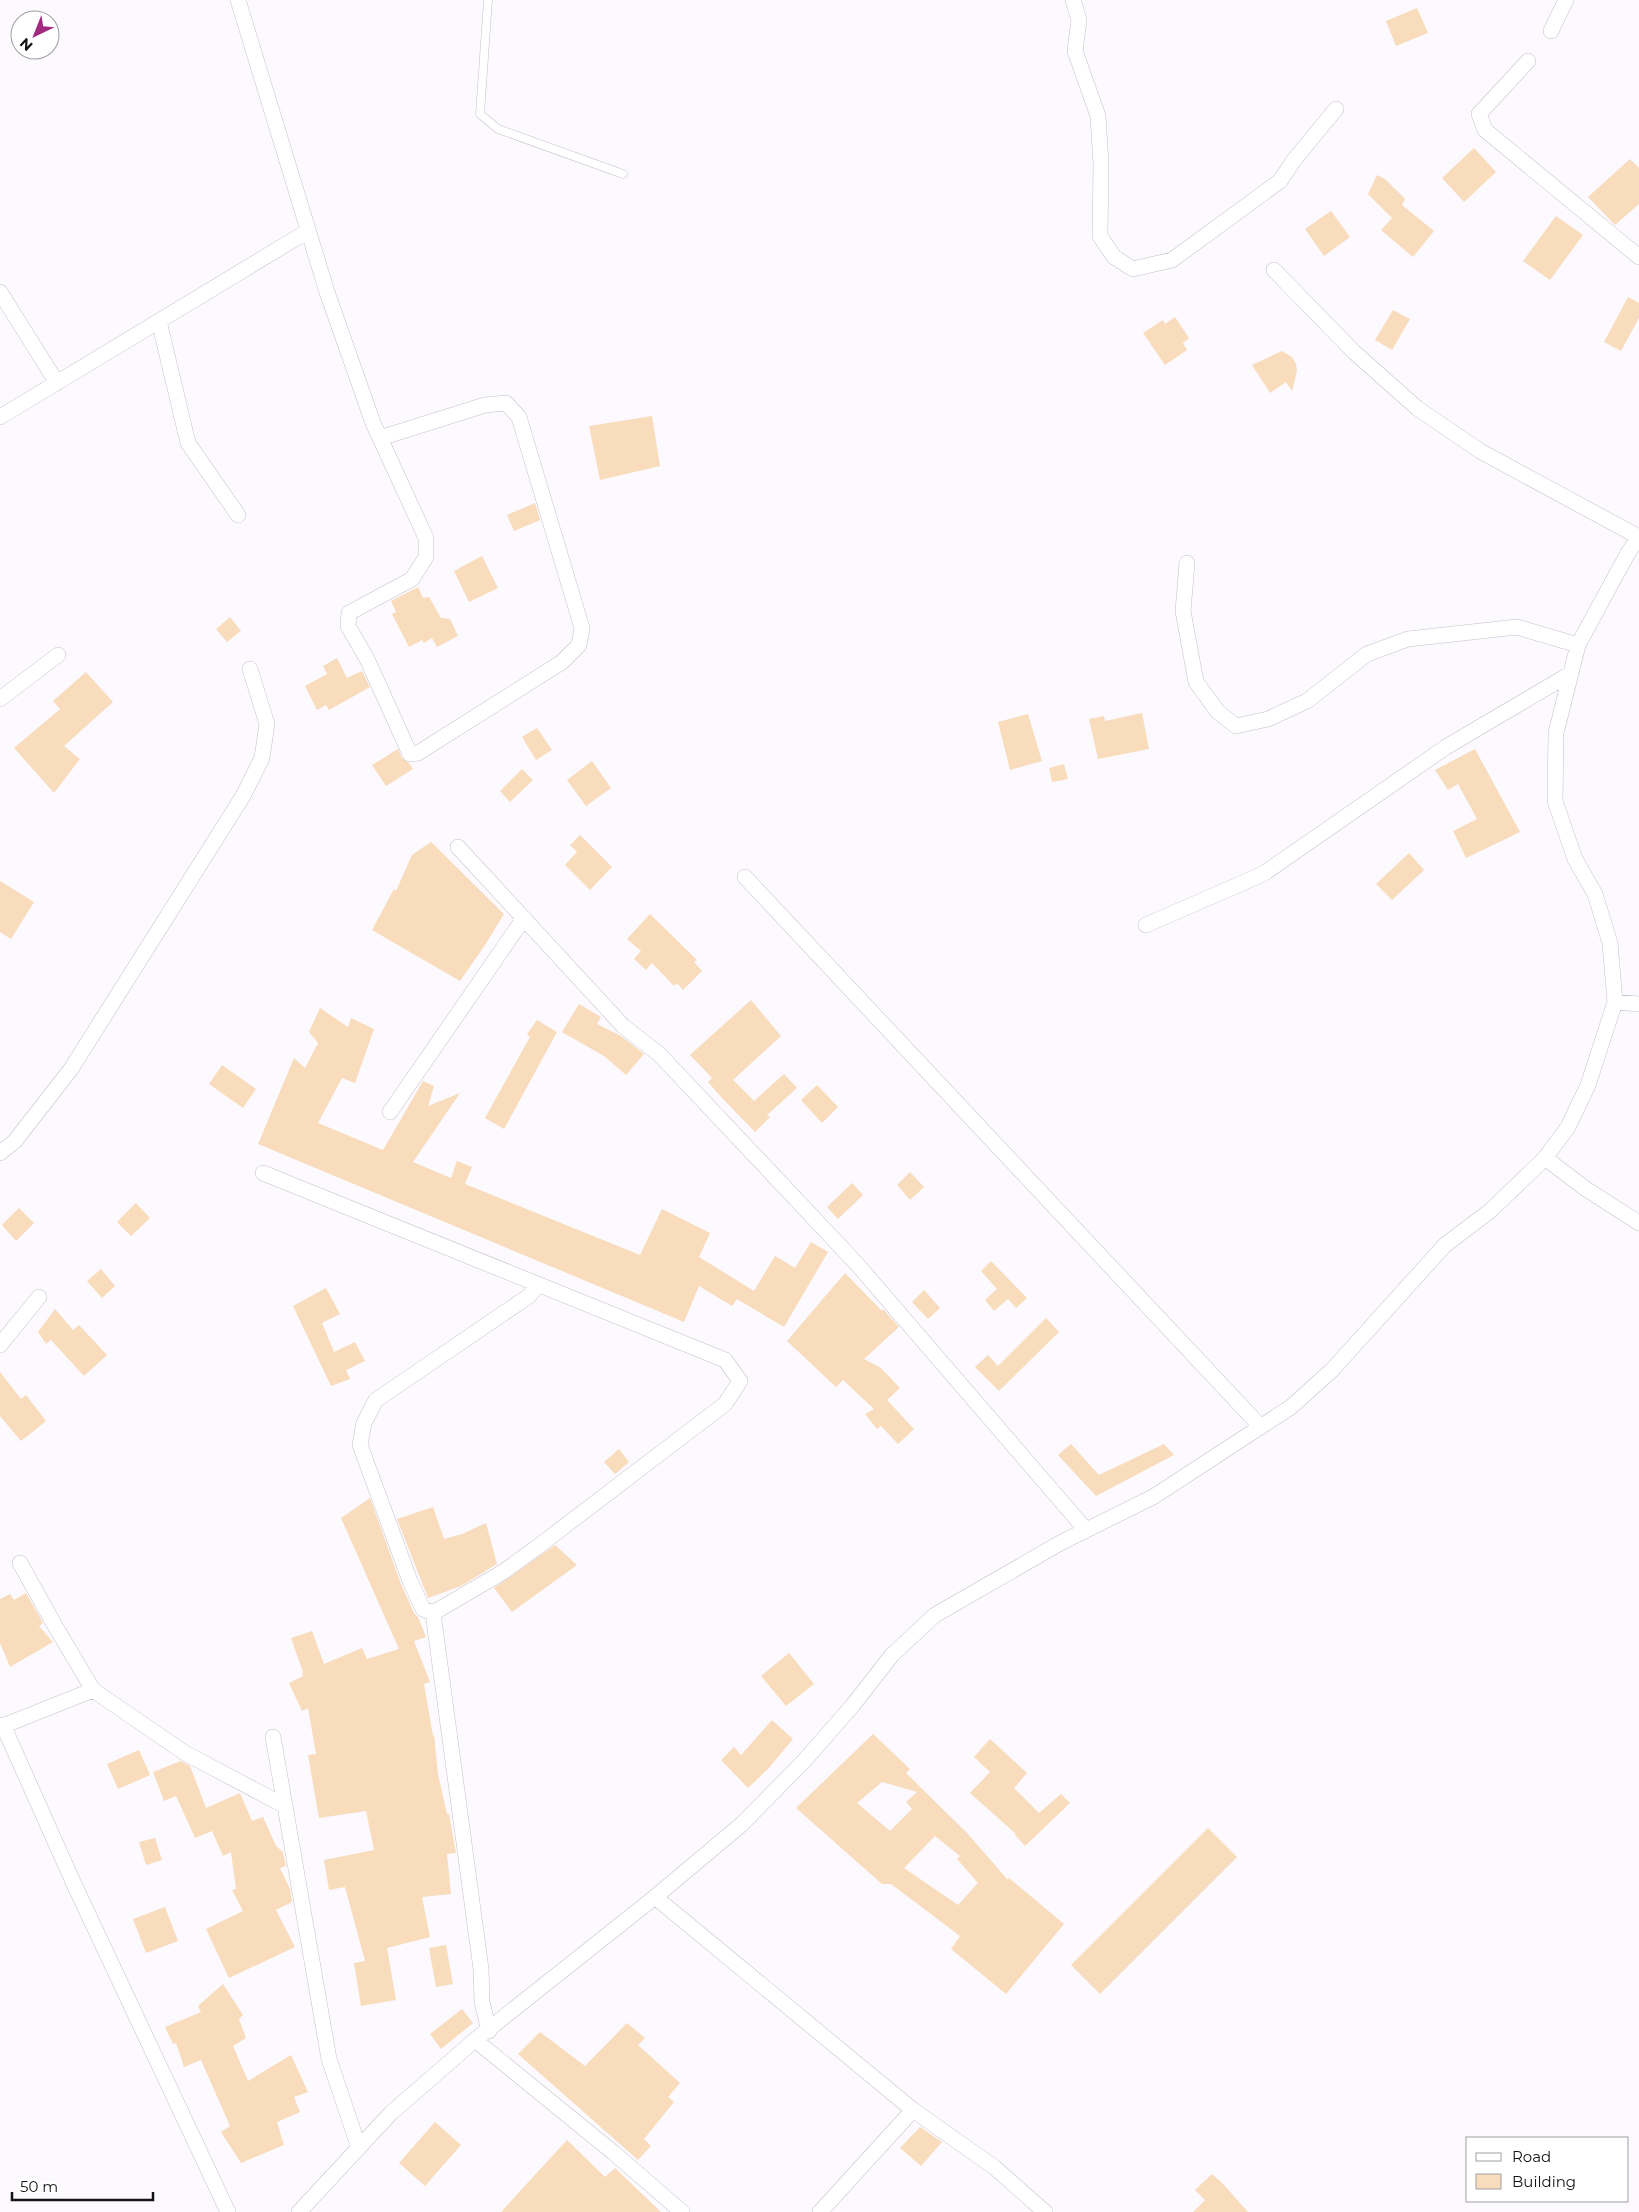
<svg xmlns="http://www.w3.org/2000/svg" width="1639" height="2212" font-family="Montserrat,sans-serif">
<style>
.building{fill:#f8dcbb;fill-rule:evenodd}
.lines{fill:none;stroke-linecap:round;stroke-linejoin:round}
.lane-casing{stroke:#c4c1c8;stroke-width:9}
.street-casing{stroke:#c4c1c8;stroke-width:16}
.lane{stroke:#fff;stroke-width:8}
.street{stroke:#fff;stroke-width:15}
</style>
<rect width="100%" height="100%" fill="#fcf9ff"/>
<path class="building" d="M1417,8L1428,33L1396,46L1386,21Z
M1474,148L1496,172L1464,202L1442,178Z
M1630,159L1639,168V204L1615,225L1588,197Z
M1377,175L1385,179L1405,199L1402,205L1434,231L1413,257L1381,230L1392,218L1368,194Z
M1331,211L1350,237L1324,256L1305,229Z
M1556,216L1583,235L1550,280L1523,261Z
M1628,297L1639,303V318L1621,351L1604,342Z
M1393,310L1410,319L1392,350L1375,340Z
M1175,317L1189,338L1183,343L1187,350L1165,365L1143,333L1163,320L1165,324Z
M1282,351L1292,357L1296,364L1297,371L1292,391L1286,382L1270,393L1252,365Z
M652,416L660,466L600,480L589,426Z
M535,503L540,520L514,531L507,515Z
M482,556L498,588L469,602L454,571Z
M418,587L423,598L429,597L441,618L450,619L458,636L437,647L432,638L424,643L422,640L409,647L392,614L396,612L391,601Z
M230,617L241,631L227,642L216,629Z
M337,658L347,678L362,671L370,687L329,710L326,705L317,710L305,686L327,674L323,666Z
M86,672L113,702L64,746L80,759L54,793L14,748L60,709L53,701Z
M1142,713L1149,749L1098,759L1089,719L1104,716L1105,721Z
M1028,714L1042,761L1010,770L998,722Z
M537,728L552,750L536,760L522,737Z
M398,749L402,758L409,763L413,769L386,786L372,765Z
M1475,749L1520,832L1466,858L1453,831L1477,819L1458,784L1448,790L1435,770Z
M592,761L611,788L586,806L567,780Z
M1064,764L1068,779L1052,782L1049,768Z
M522,769L533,780L510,802L500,791Z
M580,835L612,867L590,890L565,865L577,852L570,845Z
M431,842L504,914L485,945L460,981L372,930L394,889L396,891L412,855Z
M1409,853L1424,870L1392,900L1376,884Z
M0,881L34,902L11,939L0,932Z
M650,914L697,960L694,962L702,971L683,990L678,984L673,985L652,963L646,970L634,959L641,951L627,939Z
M751,1000L781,1036L733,1080L754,1101L784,1074L797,1088L767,1115L770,1117L755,1132L721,1097L708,1082L712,1078L690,1055Z
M579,1004L601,1017L597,1024L621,1036L644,1054L626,1075L604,1056L562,1032Z
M320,1008L348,1027L351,1018L374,1029L355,1083L342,1078L318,1123L383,1150L423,1081L434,1086L428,1106L460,1093L413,1162L451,1178L457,1161L472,1167L465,1184L640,1255L662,1209L710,1233L699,1257L754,1291L775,1256L795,1268L811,1242L828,1252L784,1327L737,1299L732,1306L699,1286L684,1322L258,1144L294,1058L305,1068L318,1043L309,1032Z
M537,1020L557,1032L504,1129L485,1118L530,1037L527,1034Z
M222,1065L256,1089L243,1108L209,1084Z
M817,1085L838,1107L822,1123L801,1100Z
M910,1172L924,1187L910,1200L897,1185Z
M852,1183L863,1195L838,1219L827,1207Z
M136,1203L150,1218L131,1236L117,1222Z
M19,1208L34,1223L16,1241L2,1225Z
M991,1261L1027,1298L1016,1308L1008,1299L994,1311L985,1300L997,1289L981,1271Z
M101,1269L115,1286L102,1298L87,1281Z
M845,1273L881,1310H884L899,1327L864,1359L881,1368L900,1388L887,1400L914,1429L898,1444L881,1426L877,1429L865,1414L874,1409L843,1380L836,1387L787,1341Z
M326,1288L340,1314L322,1323L334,1352L355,1342L365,1361L346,1370L350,1379L331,1386L293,1306Z
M924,1290L940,1308L928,1319L912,1302Z
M55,1309L73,1330L79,1325L107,1355L84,1376L51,1340L46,1344L38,1332Z
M1046,1318L1059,1332L999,1391L975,1367L988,1355L998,1366Z
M0,1372L21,1399L26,1395L46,1421L21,1441L0,1416Z
M1071,1444L1099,1475L1164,1444L1174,1455L1096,1496L1058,1455Z
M619,1449L629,1462L615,1474L604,1462Z
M370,1498L401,1584L414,1613L418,1617L426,1637L414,1641L430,1682L424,1684L433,1736L434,1735L438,1774L447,1814H449L456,1853L447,1854L451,1894L422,1897L430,1937L387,1948L396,2000L361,2006L354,1963L365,1961L345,1887L329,1890L324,1860L374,1850L366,1811L319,1818L308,1755L316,1754L308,1708L302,1711L289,1683L303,1676L302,1673L303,1672L291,1638L312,1631L324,1664L362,1648L367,1659L399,1649L341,1518Z
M433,1507L444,1539L462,1534L486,1523L497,1564L461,1586L428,1598L397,1519Z
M555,1545L577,1565L512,1612L494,1588Z
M26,1593L43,1623L39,1626L53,1642L10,1667L0,1643V1599L10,1594L14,1600Z
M789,1653L814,1684L786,1706L761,1676Z
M772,1720L793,1739L768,1769L748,1788L721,1760L734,1747L741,1755Z
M873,1734L910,1769L906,1773L967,1833L1008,1880L1009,1878L1064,1924L1006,1994L951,1949L960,1936L891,1884H882L796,1808ZM882,1782L917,1792L906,1802L912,1809L890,1831L857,1803ZM935,1836L960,1856L957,1859L978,1883L958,1905L904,1868Z
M990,1739L1027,1773L1014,1788L1039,1813L1061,1794L1070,1803L1025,1846L1015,1835L1016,1834L970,1793L990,1772L974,1757Z
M139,1750L150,1775L118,1789L107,1764Z
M181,1761L190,1766L206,1808L240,1793L252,1821L263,1817L276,1846L283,1852L286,1866L280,1868L290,1889L292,1902L276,1910L295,1947L229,1978L206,1929L243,1911L232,1890L236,1889L231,1852L223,1856L212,1831L195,1838L176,1796L164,1801L153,1772Z
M1208,1828L1237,1857L1100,1994L1071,1965Z
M155,1838L162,1860L146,1865L139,1842Z
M165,1907L178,1941L146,1953L133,1919Z
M446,1945L453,1984L436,1987L429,1948Z
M223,1984L243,2015L239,2019L246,2038L233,2046L248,2081L291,2055L308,2092L294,2097L300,2112L277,2122L284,2145L241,2163L221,2132L230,2126L201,2060L184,2067L176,2043L173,2044L165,2027L201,2012L198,2006Z
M462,2009L473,2023L441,2049L430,2034Z
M627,2023L645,2038L638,2045L680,2083L668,2097L674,2102L644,2139L651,2146L638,2160L518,2054L540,2032L585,2066Z
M435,2122L461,2145L425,2186L399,2163Z
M920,2127L942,2142L921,2166L900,2148Z
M567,2140L605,2177L615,2168L661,2212H501Z
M1212,2174L1223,2184L1248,2212H1193L1205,2200L1195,2190Z"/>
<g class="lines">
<defs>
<path id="lane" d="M488,0L480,114L498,129L623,174"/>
<path id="street" d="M238,0L327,292L373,423L380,438L426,538V557L412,579L349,613L348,626L367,659L410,754L418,753L562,662L579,645L582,628L519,417L506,403L485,405L380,438
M1073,0L1079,20L1075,51L1098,116L1101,164L1100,236L1114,257L1133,269L1172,260L1280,181L1294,160L1336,109
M1551,31L1566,0
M1528,61L1479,114L1485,130L1639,257
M1274,270L1354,352L1417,408L1480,451L1639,537
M0,292L57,383
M159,321L188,443L238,515
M0,417L308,231
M1187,563L1183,611L1196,682L1218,712L1236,726L1268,719L1307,701L1367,654L1408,639L1517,627L1578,645
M0,699L58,655
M458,847L623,1026L659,1054L856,1263L1086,1530
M745,877L1261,1427
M1146,925L1263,874L1446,747L1570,674
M1615,1002L1639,1004
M390,1112L524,918
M0,1153L15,1141L71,1069L243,796L262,758L267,724L250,669
M1545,1158L1586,1189L1639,1223
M263,1173L725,1360L740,1381L725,1404L536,1548L503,1572L433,1613
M0,1345L39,1297
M20,1563L54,1624L93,1690L185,1753L285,1806
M433,1613L423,1609L410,1581L360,1445L364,1423L376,1400L529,1296L538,1284
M433,1613L481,1969L482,2002L489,2031
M3,1725L74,1884L228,2212
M0,1727L93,1690
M273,1737L329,2059L359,2148
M655,1897L913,2110L994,2167L1045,2212
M475,2040L614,2153L682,2212
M299,2212L391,2113L475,2040L655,1897L742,1824L804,1761L853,1705L892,1655L935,1615L1062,1542L1153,1497L1291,1407L1332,1370L1445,1245L1490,1211L1545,1158L1568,1127L1588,1085L1615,1002L1610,943L1595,894L1575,859L1555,801L1556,733L1578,645L1628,553L1639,537
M820,2212L913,2110"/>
</defs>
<use href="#lane" class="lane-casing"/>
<use href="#street" class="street-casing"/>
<use href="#lane" class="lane"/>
<use href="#street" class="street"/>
</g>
<rect x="1466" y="2137" width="162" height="65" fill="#ffffff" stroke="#a1a0a1"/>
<rect x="1476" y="2153" width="25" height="8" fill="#ffffff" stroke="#a1a0a1"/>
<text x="1512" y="2162" font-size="15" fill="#131215">Road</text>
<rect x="1476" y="2174" width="25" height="15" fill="#f8dcbb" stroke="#a1a0a1"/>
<text x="1512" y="2187" font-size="15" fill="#131215">Building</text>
<g transform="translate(35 35) rotate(223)"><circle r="24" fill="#ffffff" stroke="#a1a0a1"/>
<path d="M0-4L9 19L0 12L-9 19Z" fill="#a22980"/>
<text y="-8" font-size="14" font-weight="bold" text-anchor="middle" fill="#131215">N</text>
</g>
<path d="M12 2192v8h141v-8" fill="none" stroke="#131215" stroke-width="2.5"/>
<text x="20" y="2192" font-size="15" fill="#131215" stroke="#ffffff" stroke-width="4" paint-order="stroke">50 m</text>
</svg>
